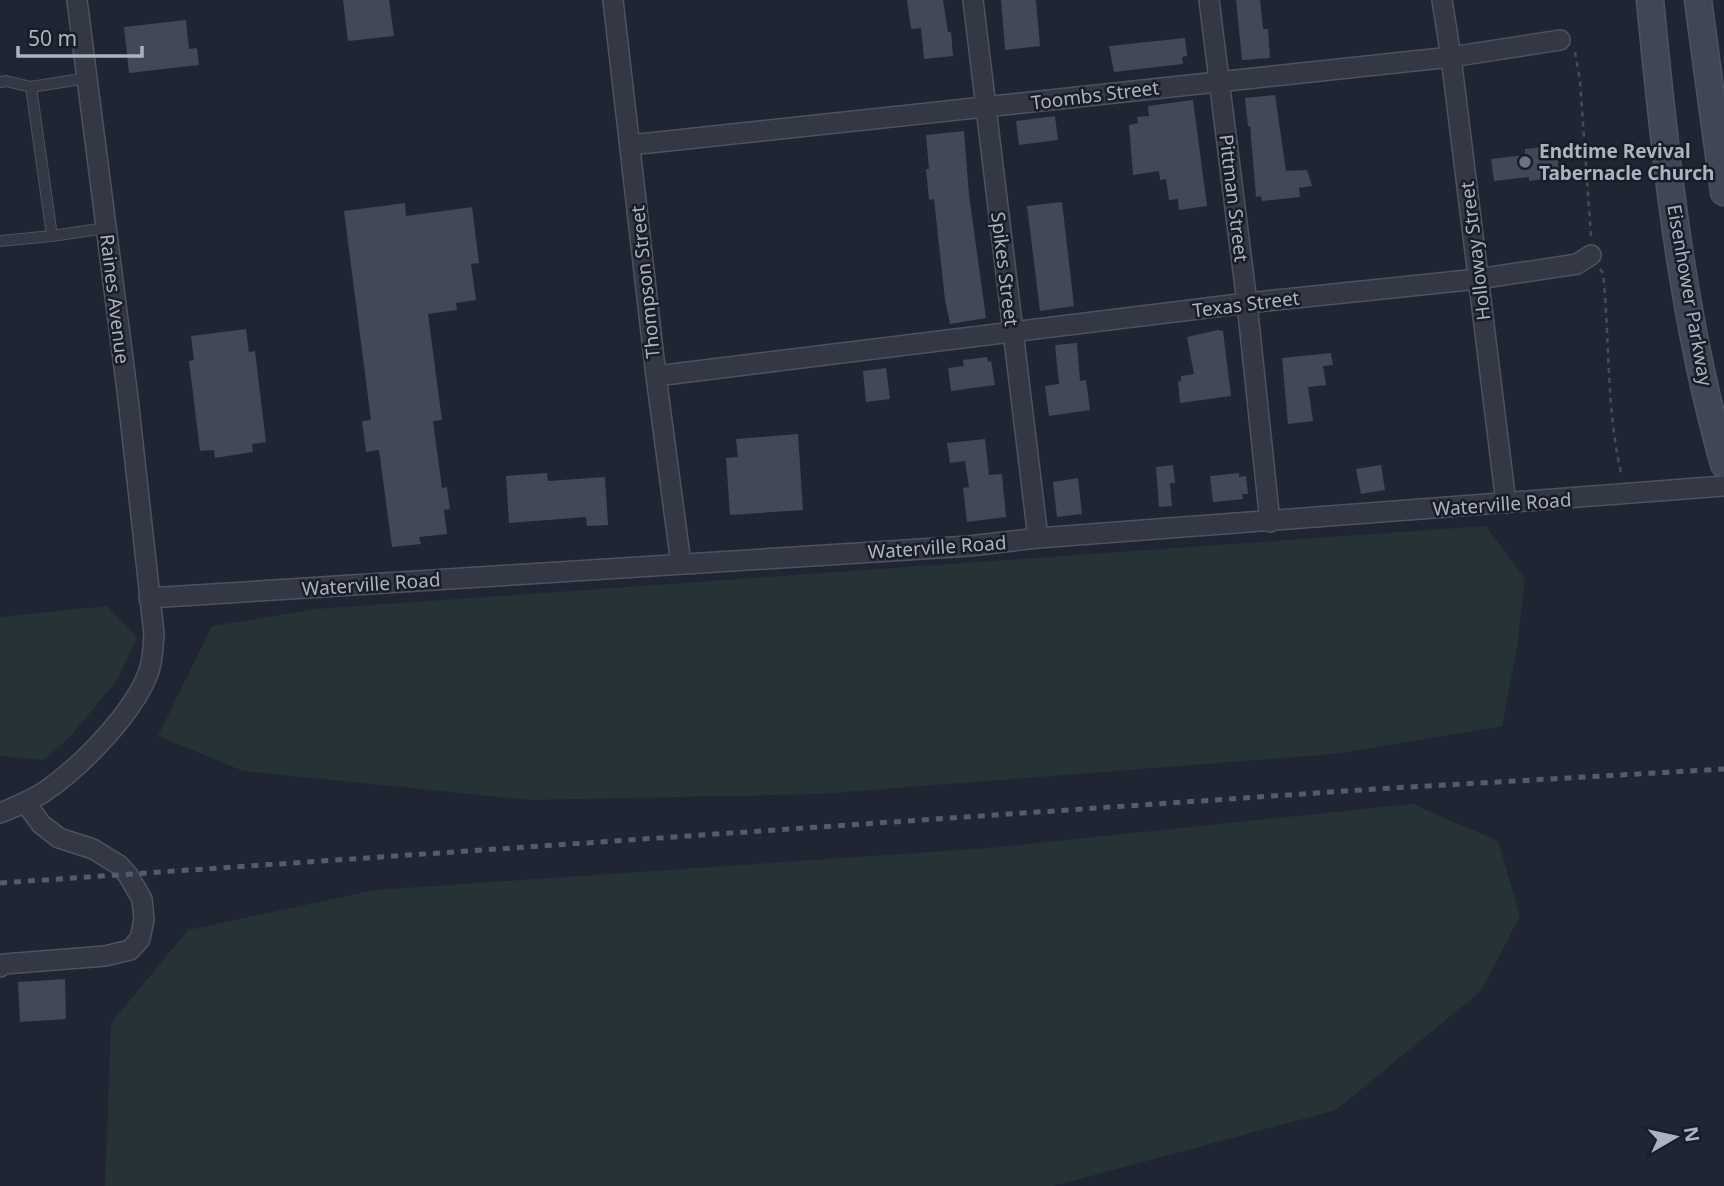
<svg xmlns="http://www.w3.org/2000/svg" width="1724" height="1186" font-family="'Noto Sans',sans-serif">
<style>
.green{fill:#253337}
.building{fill:#414858}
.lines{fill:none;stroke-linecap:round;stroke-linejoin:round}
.lane-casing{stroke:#4e525f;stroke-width:12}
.street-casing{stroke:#4e525f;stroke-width:22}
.secondary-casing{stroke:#4e525f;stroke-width:29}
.path{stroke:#414f54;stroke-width:2.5;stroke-dasharray:5 5;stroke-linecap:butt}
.lane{stroke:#333844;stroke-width:10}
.street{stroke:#333844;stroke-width:19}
.secondary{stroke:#414657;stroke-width:26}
.rail{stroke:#555b6b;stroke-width:5;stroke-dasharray:7 7;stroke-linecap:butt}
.worship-dot{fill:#6b7280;stroke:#191d28;stroke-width:2.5}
.labels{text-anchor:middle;stroke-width:5;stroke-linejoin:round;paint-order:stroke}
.street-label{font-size:19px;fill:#adb2c1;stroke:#191d28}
.poi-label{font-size:19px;font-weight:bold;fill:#adb2c1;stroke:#191d28;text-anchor:start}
</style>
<rect width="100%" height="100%" fill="#202533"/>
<path class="green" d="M1486,526L1525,579L1517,648L1502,726L1334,754L819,794L529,800L243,771L158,736L212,626L316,609Z
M107,606L137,638L117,680L70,737L43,760L0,756V617Z
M1412,804L1498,841L1520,916L1481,991L1336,1110L1053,1186H105L111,1023L188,930L375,890L990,848Z"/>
<path class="building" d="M343,0H389L394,36L348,41Z
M907,0H943L948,32H951L953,56L924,59L921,28L911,29Z
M1001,0H1036L1040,46L1005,50Z
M1236,0H1260L1263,29H1268L1270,58L1242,60Z
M186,20L189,49L197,48L199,65L129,73L124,27Z
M1185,38L1187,56L1182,57L1183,64L1114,72L1109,46Z
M1275,95L1286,171L1307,170L1312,186L1299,188L1300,197L1262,201L1261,196L1256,197L1250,126H1248L1245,98Z
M1193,100L1207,206L1179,210L1178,199L1169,200L1166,179L1160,180L1159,171L1133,175L1129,125L1138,123L1137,117L1149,116L1148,106Z
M1055,116L1058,140L1019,145L1016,121Z
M964,131L969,195L986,318L950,324L945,300L934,199L929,200L926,169H929L926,135Z
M1556,146L1560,177L1529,181V177L1494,181L1491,159L1525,155V149Z
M1062,202L1074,306L1040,311L1027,206Z
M405,203L406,216L472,207L479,263L471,264L476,300L456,303L457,310L428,314L442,420L433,421L442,488L447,487L450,509L444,510L447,534L419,537L421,544L392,547L379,450L366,452L362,421L371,420L344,211Z
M246,329L249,352L255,351L266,442L252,444L253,452L215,458L214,450L200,451L189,361L194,360L191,336Z
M1218,330L1223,331L1231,396L1180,403L1178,382L1181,381V376L1194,374L1187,337Z
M1077,343L1080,381L1086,380L1090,410L1049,416L1045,386L1059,384L1055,345Z
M1331,353L1333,365L1323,366L1326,385L1308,387L1313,421L1288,424L1282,358Z
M987,357L988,362L991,361L995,385L951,391L948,368L964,366L963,360Z
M886,368L890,399L866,402L863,371Z
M798,434L803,510L730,515L726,458L738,457L736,439Z
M985,439L989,475L1002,474L1006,517L967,522L963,488L969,487L965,461L950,463L947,443Z
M1173,465L1175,483H1170L1172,506L1159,507L1156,467Z
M1381,465L1385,490L1361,494L1356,469Z
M547,473L548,481L605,477L608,525L587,526L586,517L509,523L506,476Z
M1239,473V477L1246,476L1248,494H1242L1243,499L1213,502L1210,476Z
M1078,478L1082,514L1057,517L1053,482Z
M65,979L66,1019L20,1022L18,982Z"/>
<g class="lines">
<defs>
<path id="lane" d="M87,78L31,87L52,236L106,228
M0,82L6,81L31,87
M0,241L52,236"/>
<path id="street" d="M613,0L656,376L681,564
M973,0L1038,538
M1209,0L1247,303L1270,522
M1442,0L1451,57L1506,503
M630,145L1451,57L1560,40
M656,376L1247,303L1478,279L1577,264L1591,255
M149,598L969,546L1038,538L1724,486
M0,813C15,807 30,801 44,792C81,767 134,713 149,671C153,659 153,646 154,634L128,398L77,0
M0,967L4,964L105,956L130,950L140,939L144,919L142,899L128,875L119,865L93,849L59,838L41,824L25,802"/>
<path id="secondary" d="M1650,0C1665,155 1681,313 1724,464
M1698,0L1724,192"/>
</defs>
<use href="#lane" class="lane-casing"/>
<use href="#street" class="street-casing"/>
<use href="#secondary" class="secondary-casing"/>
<path class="path" d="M1575,52L1580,81L1591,236
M1600,269L1603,273C1610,341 1606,411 1622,477"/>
<use href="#lane" class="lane"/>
<use href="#street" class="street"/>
<use href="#secondary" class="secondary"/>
<path class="rail" d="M0,883L1375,789L1724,769"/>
</g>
<circle class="worship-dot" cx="1525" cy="162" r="7"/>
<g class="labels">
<g class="street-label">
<text transform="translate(1095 95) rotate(-7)" y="7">Toombs Street</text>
<text transform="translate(1234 198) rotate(83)" y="7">Pittman Street</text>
<text transform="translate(1475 251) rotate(-97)" y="7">Holloway Street</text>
<text transform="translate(1005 269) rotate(83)" y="7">Spikes Street</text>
<text transform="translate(645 282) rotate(-96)" y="7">Thompson Street</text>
<text transform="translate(1690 295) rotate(80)" y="7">Eisenhower Parkway</text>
<text transform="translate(115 299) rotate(83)" y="7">Raines Avenue</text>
<text transform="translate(1246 304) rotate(-7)" y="7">Texas Street</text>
<text transform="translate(1502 504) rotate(-4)" y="7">Waterville Road</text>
<text transform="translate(937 547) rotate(-4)" y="7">Waterville Road</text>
<text transform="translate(371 584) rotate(-4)" y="7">Waterville Road</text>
</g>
<g class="poi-label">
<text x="1539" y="158">Endtime Revival<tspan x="1539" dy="22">Tabernacle Church</tspan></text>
</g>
</g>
<g transform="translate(1675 1137) rotate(81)" stroke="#191d28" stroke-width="5" paint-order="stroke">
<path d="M0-5L12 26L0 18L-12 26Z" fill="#adb2c1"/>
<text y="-10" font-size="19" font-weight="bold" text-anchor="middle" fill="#adb2c1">N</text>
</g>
<path d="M18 46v10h124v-10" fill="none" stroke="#adb2c1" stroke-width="3.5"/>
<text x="28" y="46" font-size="21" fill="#adb2c1" stroke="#191d28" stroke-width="5" paint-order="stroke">50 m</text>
</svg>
